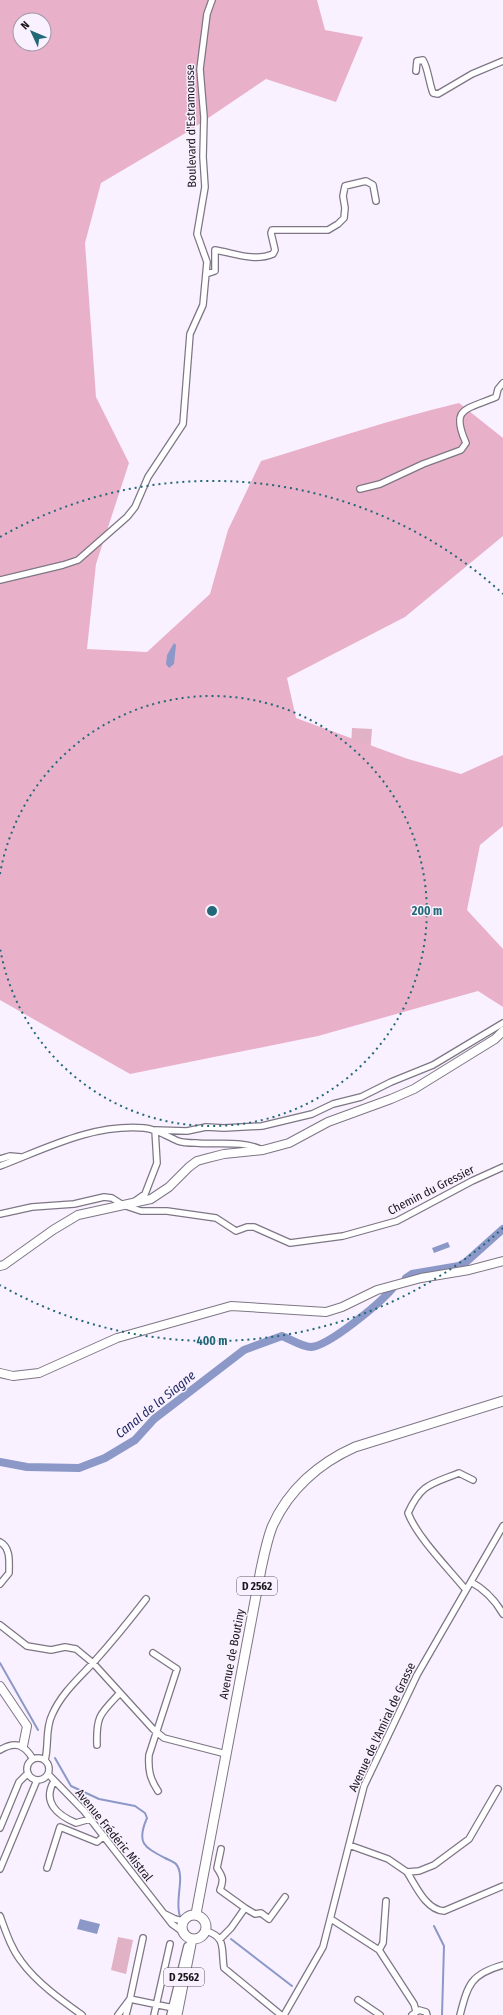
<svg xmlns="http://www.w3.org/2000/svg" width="503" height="2015" font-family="'Fira Sans Condensed',sans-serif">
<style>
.green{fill:#e1b1c5}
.forest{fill:#e9b1c9;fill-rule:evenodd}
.water{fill:#8b98c8}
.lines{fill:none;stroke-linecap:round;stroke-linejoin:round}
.stream{stroke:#8b98c8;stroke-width:2}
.canal{stroke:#8b98c8;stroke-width:8}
.street-casing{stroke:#7e7684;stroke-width:8}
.secondary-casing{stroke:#7e7684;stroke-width:10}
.primary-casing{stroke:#7e7684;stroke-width:11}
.street{stroke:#fff;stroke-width:5.5}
.secondary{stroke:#fff;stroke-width:8}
.primary{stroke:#fff;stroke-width:9}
.ring{fill:none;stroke:#226877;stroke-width:2;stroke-dasharray:2 4}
.labels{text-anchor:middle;stroke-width:3;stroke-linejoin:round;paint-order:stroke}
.shield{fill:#f9f1ff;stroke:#5d5860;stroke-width:1}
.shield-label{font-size:11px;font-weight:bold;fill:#1a161c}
.street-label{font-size:12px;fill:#1a161c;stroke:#f9f1ff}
.water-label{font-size:13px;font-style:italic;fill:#222a65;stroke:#f9f1ff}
.centre{fill:#226877;stroke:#f9f1ff;stroke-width:2}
.ring-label{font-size:12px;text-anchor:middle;font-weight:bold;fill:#226877;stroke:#f9f1ff;stroke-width:3;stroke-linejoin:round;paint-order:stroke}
</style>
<rect width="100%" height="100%" fill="#f9f1ff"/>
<path class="green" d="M352,728L372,729L369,768L350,766Z
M118,1937L133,1940L126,1974L111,1970Z"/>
<path class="forest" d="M0,0H317L325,30L363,37L336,102L266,79L189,131L101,183L85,243L96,397L129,463L96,564L87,649L147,652L210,594L228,530L261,461C327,441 392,419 459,403L503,438V536L405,617L287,678L296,718L408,759L461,774L503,755V826L480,845L467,910L503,949V1007L478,991L318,1036L130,1074L0,1000ZM20,20H44V44H20Z"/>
<path class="water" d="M174,643L176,645L174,664L169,668L166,664L167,655Z
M448,1242L450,1247L434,1253L432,1248Z
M80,1919L100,1924L97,1934L77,1929Z"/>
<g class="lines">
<path class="stream" d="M0,1663L38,1730
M55,1758L71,1786L99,1799L135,1806L145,1813L147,1818C136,1843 144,1847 165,1858C169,1860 174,1862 176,1864C186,1876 174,1901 180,1916
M434,1926L444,1946L442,2015
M231,1939L292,1986"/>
<path class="canal" d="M406,1278L412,1274L459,1266L466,1262L503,1229
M0,1462L27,1467L79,1468L105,1458L135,1440L154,1419L244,1350L282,1336C290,1339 302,1347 311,1347C329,1346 380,1303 392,1289"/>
<defs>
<path id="street" d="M416,71L417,61L423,60C428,68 429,83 433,93L438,94L472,74L503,61
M206,274L215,271V250C234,253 254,262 273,254L275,250L271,233L272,230H328L338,224L344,218L345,208L343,196L345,186L366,181L373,185L376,201
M360,489L380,484L423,464L461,450L466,443C450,407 466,410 496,397L498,389L503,383
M0,580L63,565L78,560L127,517L135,507L148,477L183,424L190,334L203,305L207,262L197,234L205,187L203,157L204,117L200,69L207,14L212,0
M0,1159L10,1156L21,1157
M0,1166C47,1148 92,1124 144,1128C157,1129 166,1136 178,1141C183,1143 190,1143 196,1143C217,1145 243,1140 262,1150
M135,1201L145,1194L157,1163L155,1130L187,1131L206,1127L224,1128L262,1126L312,1114L333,1104L361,1097L391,1082L433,1065L503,1023
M0,1214L32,1207L74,1204L104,1197L112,1198L123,1205L141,1211H167L216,1218L236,1231L247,1227H254L290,1243L343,1236L397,1221L472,1181L503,1167
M0,1542C11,1548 9,1562 9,1573L0,1584
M471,1582C484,1589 495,1600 503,1614
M466,1590C449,1569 417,1537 408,1513C421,1484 431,1484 459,1473L473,1480
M0,1625L27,1646L51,1650L65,1647L76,1649L93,1663L153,1729L164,1738L226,1754
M153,1653L177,1669L149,1755C148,1770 150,1779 158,1791
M97,1745C96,1716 100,1714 119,1694
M0,1750C15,1741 24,1744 33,1759
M27 1769a11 11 0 1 1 22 0a11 11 0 1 1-22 0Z
M45,1760C49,1745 45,1729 52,1715C61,1694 78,1679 93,1663C112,1642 129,1621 146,1599
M48,1774L84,1811L172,1924L183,1932
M54,1781C42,1802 57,1815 76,1823L90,1819
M0,1828L19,1782L28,1773
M349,1845L388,1859L407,1872L419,1871L434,1865L469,1839L498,1789
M221,1849L217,1868C223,1877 224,1880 220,1890L245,1908
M47,1868L60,1827L97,1842L104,1836
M0,1869L37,1780
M407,1872C416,1886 426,1910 444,1911L503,1886
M165,1914L175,1919L183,1921
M0,1916C6,1932 11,1948 21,1961C36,1982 61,2000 82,2015
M331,1919L379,1950L414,2004L416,2011
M206,1931C227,1937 221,1950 224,1968L281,2015
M143,1938L130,1999L178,2009
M220,1939L231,1928L245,1908L255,1914L261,1913L269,1919L285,1897
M379,1950L383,1943L386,1901
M358,2000L380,2015
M118,2015L130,1999
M126,2015L129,2003
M154,2015L170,1944
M170,2015L187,1946
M284,2015L323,1947L364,1786L417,1675L503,1526
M412,2015L419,2010L426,2012L427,2015
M460,2015C468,1984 471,1974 503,1965"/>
<path id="secondary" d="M0,1266L4,1265L53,1230L78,1215L151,1199L169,1187L189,1167L197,1161L208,1158L224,1154L263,1150L289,1143L328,1122L391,1099L414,1089L495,1039L503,1031
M0,1373L13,1376L39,1373L117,1338L231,1306L326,1312L342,1307L377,1290L421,1278L469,1270L503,1261
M0,1686L27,1726L23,1746"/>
<path id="primary" d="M196,1914L261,1569C264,1555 267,1540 272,1527C288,1490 319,1463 355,1447L503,1401
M182 1927a12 12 0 1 1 24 0a12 12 0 1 1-24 0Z
M177,2015L192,1939"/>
</defs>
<use href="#street" class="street-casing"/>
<use href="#secondary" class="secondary-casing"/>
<use href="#primary" class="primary-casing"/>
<use href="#street" class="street"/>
<use href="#secondary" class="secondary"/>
<use href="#primary" class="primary"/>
</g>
<g class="ring">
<path d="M0 874A215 215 0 1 1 0 948"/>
<path d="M503 1228A430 430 0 0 1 0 1285M0 537A430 430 0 0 1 503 594"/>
</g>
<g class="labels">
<g class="shield">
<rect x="237" y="1577" width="40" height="18" rx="3"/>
<rect x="164" y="1968" width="40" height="18" rx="3"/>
</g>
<g class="shield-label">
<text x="257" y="1590">D 2562</text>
<text x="184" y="1981">D 2562</text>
</g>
<g class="street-label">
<text transform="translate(191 126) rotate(-91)" y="4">Boulevard d'Estramousse</text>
<text transform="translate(431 1190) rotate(-27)" y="4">Chemin du Gressier</text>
<text transform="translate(232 1654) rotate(-79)" y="4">Avenue de Boutiny</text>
<text transform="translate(382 1727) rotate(-65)" y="4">Avenue de l'Amiral de Grasse</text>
<text transform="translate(114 1835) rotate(51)" y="4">Avenue Frédéric Mistral</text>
</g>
<g class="water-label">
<text transform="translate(155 1404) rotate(-39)" y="5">Canal de la Siagne</text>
</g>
</g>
<circle cx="212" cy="911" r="6" class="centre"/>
<g class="ring-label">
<text x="427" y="915">200 m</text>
<text x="212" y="1345">400 m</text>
</g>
<g transform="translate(32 32) rotate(314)"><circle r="19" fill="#f9f1ff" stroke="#a099a4"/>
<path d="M0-3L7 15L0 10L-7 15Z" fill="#226877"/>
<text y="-6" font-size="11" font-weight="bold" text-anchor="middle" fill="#1a161c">N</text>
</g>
</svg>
